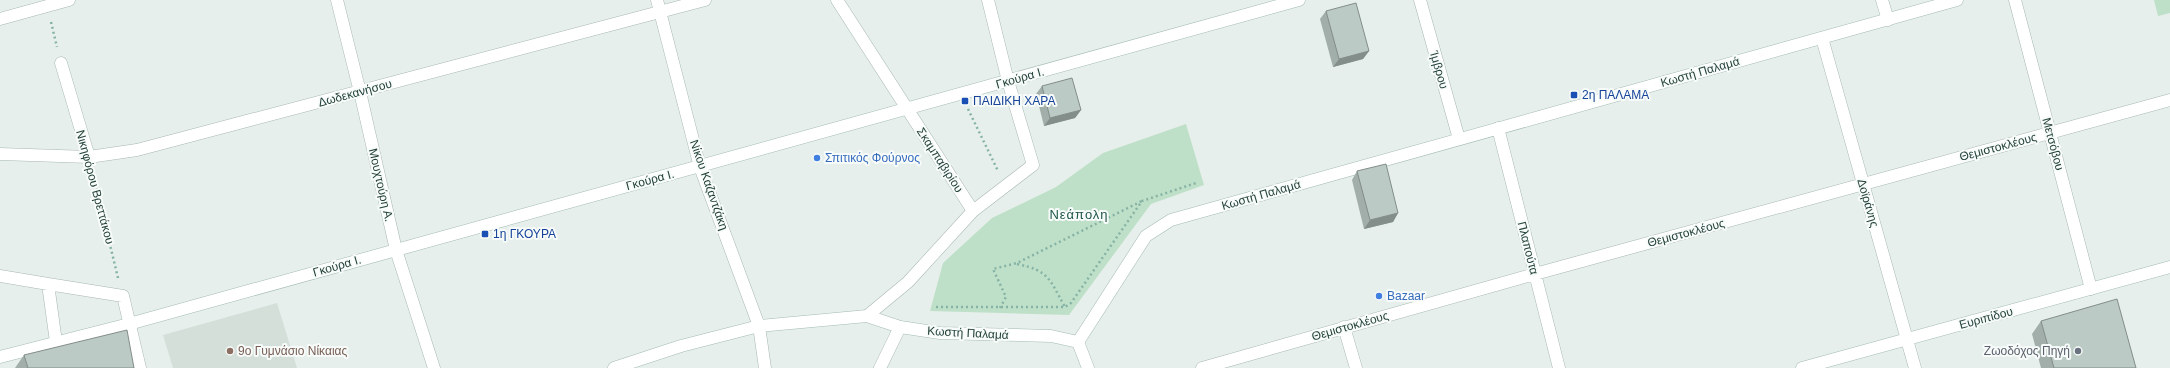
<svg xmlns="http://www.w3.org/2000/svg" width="2170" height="368" font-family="Helvetica,sans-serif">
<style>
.built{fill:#d4dfda}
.green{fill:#bfe0c8}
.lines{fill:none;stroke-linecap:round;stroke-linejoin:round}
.street-casing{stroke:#a8b8b2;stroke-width:13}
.secondary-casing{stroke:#a4bbb3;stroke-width:13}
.path{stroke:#86b3a5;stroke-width:2.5;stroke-dasharray:2 3;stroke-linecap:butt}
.street{stroke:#fff;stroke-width:12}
.secondary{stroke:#fff;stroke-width:12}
.wall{fill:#a1aea9}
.shaded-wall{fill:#838d89}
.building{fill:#bbcac4;stroke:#838d89}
.transit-dot{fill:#1a4fb4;stroke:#f7fbf9;stroke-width:1.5}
.shop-dot{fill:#3f7fe0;stroke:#f7fbf9;stroke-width:1.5}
.education-dot{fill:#8d6e63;stroke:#f7fbf9;stroke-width:1.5}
.worship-dot{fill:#6b7280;stroke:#f7fbf9;stroke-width:1.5}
.labels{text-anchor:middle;stroke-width:4;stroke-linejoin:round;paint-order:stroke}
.street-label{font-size:12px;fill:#24423a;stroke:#f7fbf9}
.transit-label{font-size:12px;fill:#164399;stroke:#f7fbf9;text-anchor:start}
.shop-label{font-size:12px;fill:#366cbe;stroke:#f7fbf9;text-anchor:start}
.education-label{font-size:12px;fill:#785e54;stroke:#f7fbf9;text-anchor:start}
.worship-label{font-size:12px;fill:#5b616d;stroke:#f7fbf9;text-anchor:end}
.neighbourhood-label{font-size:13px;letter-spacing:1px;fill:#1f5548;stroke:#f7fbf9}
</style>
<rect width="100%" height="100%" fill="#e6efeb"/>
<path class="built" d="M277,303L297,368H173L163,335Z"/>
<path class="green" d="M2154,0H2170V13L2158,16Z
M1186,124L1204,185L1151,204L1069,315L930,311L943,263L992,218L1056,187L1103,153Z"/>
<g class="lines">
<defs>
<path id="street" d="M337,0L360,92L396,250L434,368
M657,0L700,167L759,326L765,368
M837,0L973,211
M1420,0L1459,139
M1882,0L1888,20
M2015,0L2091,289
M0,19L69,0
M1822,38L1915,368
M61,63L89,157
M1498,128L1559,368
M0,154L89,157L137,150L705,0
M0,276L48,284L56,342
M48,284L123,296L140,368
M867,316L908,282L973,211L1033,165L1008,81L988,0
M1344,327L1356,368
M1078,342L1088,368
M880,368L900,327
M1202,368L1535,274L2170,100"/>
<path id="secondary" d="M0,357L129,324L1299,0
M614,368L681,346L759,326L867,316L900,327L940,333L1051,336L1078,342L1146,236L1171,220L1957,0
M1802,368L2170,267"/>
</defs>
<use href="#street" class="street-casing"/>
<use href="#secondary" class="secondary-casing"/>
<path class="path" d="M51,22L57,47
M968,109L998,171
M93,174L118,278
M1017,264C1050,271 1049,279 1065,307
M936,307H1065L1071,303L1142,201L1196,183
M1000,308L1006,297L993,269L1017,263L1142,201"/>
<use href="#street" class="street"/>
<use href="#secondary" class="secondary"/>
</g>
<path class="wall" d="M1326,11L1369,51L1363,59L1333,67L1320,19Z
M1042,86L1081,110L1075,118L1044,126L1036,94Z
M1357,171L1398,213L1393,222L1364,229L1352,180Z
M2041,321L2136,368H2041L2032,334Z
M24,355L134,368H15Z"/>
<path class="shaded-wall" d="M1369,51L1363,59L1333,67L1339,59Z
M1081,110L1075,118L1044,126L1050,118Z
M1398,213L1393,222L1364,229L1370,220Z"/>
<path class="building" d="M1356,3L1369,51L1339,59L1326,11Z
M1072,78L1081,110L1050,118L1042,86Z
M1386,164L1398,213L1370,220L1357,171Z
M2117,299L2136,368H2054L2041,321Z
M127,330L134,368H28L24,355Z"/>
<g class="transit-dot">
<rect x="1570" y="91" width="8" height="8" rx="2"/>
<rect x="961" y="97" width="8" height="8" rx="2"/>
<rect x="481" y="230" width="8" height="8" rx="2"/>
</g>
<g class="shop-dot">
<circle cx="817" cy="158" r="4"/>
<circle cx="1379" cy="296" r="4"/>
</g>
<circle class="education-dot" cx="230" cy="351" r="4"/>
<circle class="worship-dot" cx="2078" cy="351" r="4"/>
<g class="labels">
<g class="street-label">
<text transform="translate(1439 70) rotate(74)" y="4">Ίμβρου</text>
<text transform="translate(1700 72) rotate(-16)" y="4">Κωστή Παλαμά</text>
<text transform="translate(1020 78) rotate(-16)" y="4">Γκούρα Ι.</text>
<text transform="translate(355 93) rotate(-15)" y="4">Δωδεκανήσου</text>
<text transform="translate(2053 144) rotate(75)" y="4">Μετσόβου</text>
<text transform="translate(1998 147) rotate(-15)" y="4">Θεμιστοκλέους</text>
<text transform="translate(940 160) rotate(57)" y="4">Σκαμπαβιρίου</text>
<text transform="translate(650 180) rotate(-15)" y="4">Γκούρα Ι.</text>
<text transform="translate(381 185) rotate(77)" y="4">Μουχτούρη Α.</text>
<text transform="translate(709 185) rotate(71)" y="4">Νίκου Καζαντζάκη</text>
<text transform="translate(95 187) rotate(75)" y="4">Νικηφόρου Βρεττάκου</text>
<text transform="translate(1261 195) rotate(-16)" y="4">Κωστή Παλαμά</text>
<text transform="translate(1868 203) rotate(74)" y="4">Δοϊράνης</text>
<text transform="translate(1686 233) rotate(-15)" y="4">Θεμιστοκλέους</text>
<text transform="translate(1528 248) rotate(76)" y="4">Πλαπούτα</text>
<text transform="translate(337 266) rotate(-16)" y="4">Γκούρα Ι.</text>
<text transform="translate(1986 318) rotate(-15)" y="4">Ευριπίδου</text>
<text transform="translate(1350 326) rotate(-16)" y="4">Θεμιστοκλέους</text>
<text transform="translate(968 333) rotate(3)" y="4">Κωστή Παλαμά</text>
</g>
<g class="transit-label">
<text x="1582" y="99">2η ΠΑΛΑΜΑ</text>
<text x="973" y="105">ΠΑΙΔΙΚΗ ΧΑΡΑ</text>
<text x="493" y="238">1η ΓΚΟΥΡΑ</text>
</g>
<g class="shop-label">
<text x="825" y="162">Σπιτικός Φούρνος</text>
<text x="1387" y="300">Bazaar</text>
</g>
<g class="education-label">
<text x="238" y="355">9ο Γυμνάσιο Νίκαιας</text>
</g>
<g class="worship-label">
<text x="2070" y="355">Ζωοδόχος Πηγή</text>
</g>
<g class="neighbourhood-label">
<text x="1079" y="219">Νεάπολη</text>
</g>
</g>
</svg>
